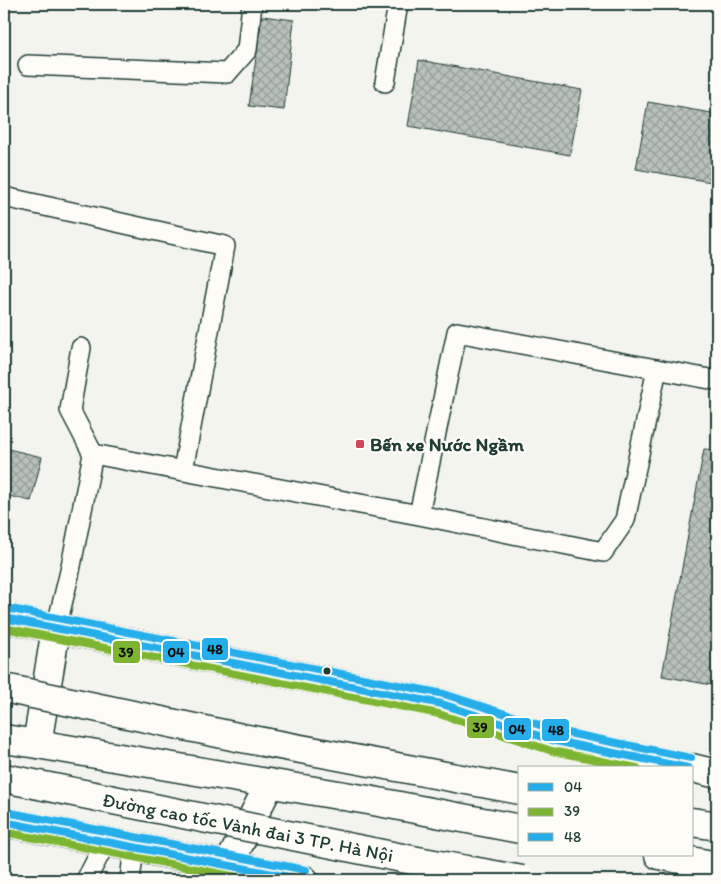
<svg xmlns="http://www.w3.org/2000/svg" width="721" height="884" font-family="Itim,sans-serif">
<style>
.building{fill:url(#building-cross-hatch);stroke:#1f3d34}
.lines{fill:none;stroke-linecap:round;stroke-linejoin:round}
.service-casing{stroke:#1f3d34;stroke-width:22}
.trunk-casing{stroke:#1f3d34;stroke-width:31}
.motorway-casing{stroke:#1f3d34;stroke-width:31}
.service{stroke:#fdfcf7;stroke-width:19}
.trunk{stroke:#fdfcf7;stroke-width:28}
.motorway{stroke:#fdfcf7;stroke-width:28}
.motorway-bridge-casing{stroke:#1f3d34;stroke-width:31;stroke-linecap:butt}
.motorway-bridge{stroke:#fdfcf7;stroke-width:28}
.bus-1-casing{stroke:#fdfcf7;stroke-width:11}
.bus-2-casing{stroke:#fdfcf7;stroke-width:11}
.bus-3-casing{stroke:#fdfcf7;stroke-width:11}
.bus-1{stroke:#26aeeb;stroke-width:8}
.bus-2{stroke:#7db532;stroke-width:8}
.bus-3{stroke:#26aeeb;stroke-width:8}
.poi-dot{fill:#d1495b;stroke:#fdfcf7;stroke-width:2}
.bus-dot{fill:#1f3d34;stroke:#fdfcf7;stroke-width:2}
.labels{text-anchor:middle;stroke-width:4.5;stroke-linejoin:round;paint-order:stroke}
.poi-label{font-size:19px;font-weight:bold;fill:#1f3d34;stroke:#fdfcf7;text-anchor:start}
.street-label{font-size:19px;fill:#1f3d34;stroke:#fdfcf7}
.line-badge{stroke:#fdfcf7;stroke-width:2}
.pale-badge-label{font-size:14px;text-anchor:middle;font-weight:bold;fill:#111}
</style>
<defs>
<pattern id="building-cross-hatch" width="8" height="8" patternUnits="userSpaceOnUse" patternTransform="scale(1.25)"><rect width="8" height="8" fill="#b9c1bb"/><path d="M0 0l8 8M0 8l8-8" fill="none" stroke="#969e99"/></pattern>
</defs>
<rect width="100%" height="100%" fill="#f4f4ef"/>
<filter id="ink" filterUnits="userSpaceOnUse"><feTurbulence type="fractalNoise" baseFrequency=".02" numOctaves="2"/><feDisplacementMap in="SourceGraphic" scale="10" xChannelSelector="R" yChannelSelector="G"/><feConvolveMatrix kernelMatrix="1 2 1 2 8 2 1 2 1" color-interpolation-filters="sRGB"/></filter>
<g filter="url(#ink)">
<path class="building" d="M262,16L294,20L284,110L249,106Z
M419,60L582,90L570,155L408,126Z
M648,102L717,114V183L636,169Z
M4,448L42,457L31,501L4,495Z
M704,449L717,450V686L662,676Z"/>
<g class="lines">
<defs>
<path id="service" d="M28,65L227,73L247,50L252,4
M385,82L398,4
M4,197L225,246L183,470
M93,454L419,515L603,552L625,520L657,369
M419,515L457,332L715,380
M56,629L70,571L93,454L70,410L81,348
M86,880L106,842
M130,880L134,848"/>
<path id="trunk" d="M4,618L442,704L555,741L689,768
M4,739L37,744L56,629
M37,744L368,800L520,829
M692,768L717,774
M4,822L304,880
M659,855L717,866
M228,866L270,783"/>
<path id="motorway" d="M692,822L717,826"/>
</defs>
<use href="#service" class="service-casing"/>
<use href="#trunk" class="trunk-casing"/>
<use href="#motorway" class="motorway-casing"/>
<use href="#service" class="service"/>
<use href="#trunk" class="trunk"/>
<use href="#motorway" class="motorway"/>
<defs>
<path id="motorway-bridge" d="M4,688L242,738L520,790
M4,778L412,860L522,880"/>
</defs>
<use href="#motorway-bridge" class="motorway-bridge-casing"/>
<use href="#motorway-bridge" class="motorway-bridge"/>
<defs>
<path id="bus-1" d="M4,618L442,704L555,741L688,768
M4,822L304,880"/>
<path id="bus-2" d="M4,628L439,714L552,751L637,768
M4,832L253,880"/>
<path id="bus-3" d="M6,608L444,694L558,731L691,758
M6,812L306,870"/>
</defs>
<use href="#bus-1" class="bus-1-casing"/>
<use href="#bus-2" class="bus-2-casing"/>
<use href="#bus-3" class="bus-3-casing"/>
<use href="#bus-1" class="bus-1"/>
<use href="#bus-2" class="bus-2"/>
<use href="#bus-3" class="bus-3"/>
</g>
</g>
<rect class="poi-dot" x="355" y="439" width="10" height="10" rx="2.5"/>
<circle class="bus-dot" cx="327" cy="671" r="4.5"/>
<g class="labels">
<g class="poi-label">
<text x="370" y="451">Bến xe Nước Ngầm</text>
</g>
<g class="street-label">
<text transform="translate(248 827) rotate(11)" y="7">Đường cao tốc Vành đai 3 TP. Hà Nội</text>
</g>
</g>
<g class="line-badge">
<rect x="201" y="637" width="28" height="24" rx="5" fill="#26aeeb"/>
<rect x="162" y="640" width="28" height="24" rx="5" fill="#26aeeb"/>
<rect x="112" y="640" width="29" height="24" rx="5" fill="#7db532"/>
<rect x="466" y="715" width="29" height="24" rx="5" fill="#7db532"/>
<rect x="503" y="717" width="29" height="24" rx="5" fill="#26aeeb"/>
<rect x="541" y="718" width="29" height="24" rx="5" fill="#26aeeb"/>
</g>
<g class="pale-badge-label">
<text x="215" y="654">48</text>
<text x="176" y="657">04</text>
<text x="126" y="657">39</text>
<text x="480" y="732">39</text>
<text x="517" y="734">04</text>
<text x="556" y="735">48</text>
</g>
<rect width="721" height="884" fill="none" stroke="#fdfcf7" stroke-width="20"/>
<rect x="10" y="10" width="701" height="864" fill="none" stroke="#1f3d34" stroke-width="2" filter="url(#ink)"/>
<rect x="518" y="766" width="175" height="90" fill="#fdfcf7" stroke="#a4b0a9"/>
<rect x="528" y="783" width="25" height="8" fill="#26aeeb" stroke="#a4b0a9"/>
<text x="564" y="792" font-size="15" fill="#1f3d34">04</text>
<rect x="528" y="808" width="25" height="8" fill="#7db532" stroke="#a4b0a9"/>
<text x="564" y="816" font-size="15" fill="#1f3d34">39</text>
<rect x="528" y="833" width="25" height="8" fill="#26aeeb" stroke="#a4b0a9"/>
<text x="564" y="842" font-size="15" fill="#1f3d34">48</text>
</svg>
